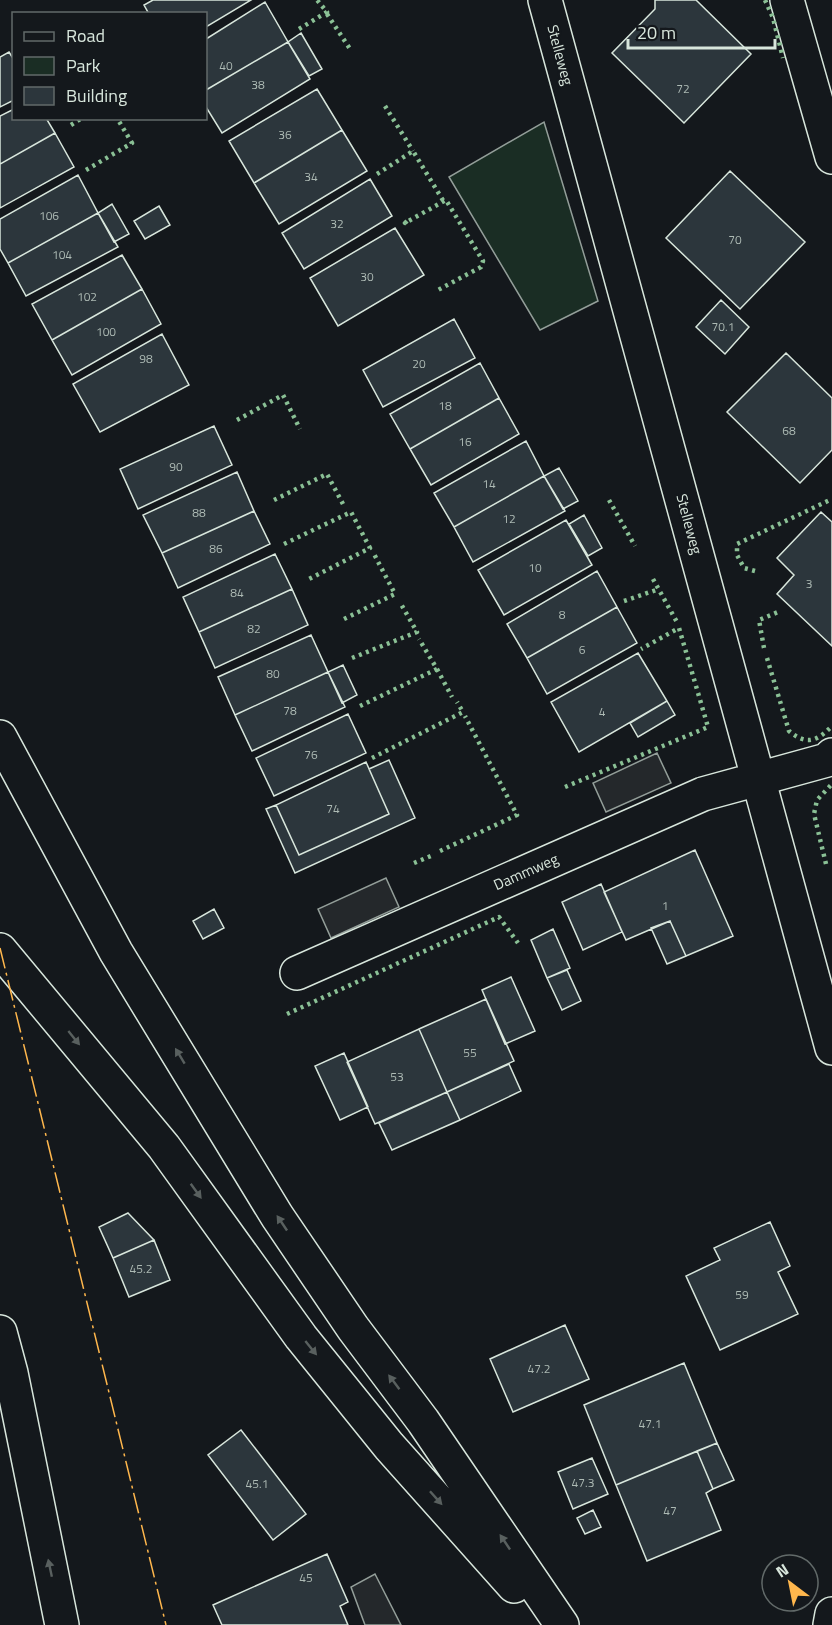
<svg xmlns="http://www.w3.org/2000/svg" width="832" height="1625" font-family="'Titillium Web',sans-serif">
<style>
.green{fill:#1a2d24;stroke:#939e99;stroke-width:1.5}
.parking{fill:#24282b;stroke:#939e99;stroke-width:1.5}
.building{fill:#2c363c;stroke:#d8e6dc;stroke-width:1.5}
.lines{fill:none;stroke-linecap:round;stroke-linejoin:round}
.minor-casing{stroke:#d8e6dc;stroke-width:36}
.highway-casing{stroke:#d8e6dc;stroke-width:36}
.minor{stroke:#14181c;stroke-width:33}
.highway{stroke:#14181c;stroke-width:33}
.hedge{stroke:#8ac095;stroke-width:4.5;stroke-dasharray:3 4.5;stroke-linecap:butt}
.power{stroke:#ffb74d;stroke-width:1.5;stroke-dasharray:21 4.5 3 4.5;stroke-linecap:butt}
.oneway{fill:#59605f}
.labels{text-anchor:middle;stroke-width:4.5;stroke-linejoin:round;paint-order:stroke}
.number-label{font-size:12px;fill:#adbab4}
.street-label{font-size:15px;fill:#d8e6dc;stroke:#14181c}
</style>
<rect width="100%" height="100%" fill="#14181c"/>
<path class="green" d="M544,122L598,301L540,330L449,177Z"/>
<path class="parking" d="M657,753L671,783L606,812L593,783Z
M386,878L399,907L331,938L318,909Z
M375,1574L401,1625H365L351,1587Z"/>
<path class="building" d="M153,0H251L206,27V14H149L144,5Z
M655,0H696L751,54L684,123L612,53L655,9Z
M265,2L288,42L206,90V39Z
M301,33L322,69L309,76L288,42Z
M288,42L310,79L222,133L206,107V90Z
M9,52L14,60V100L0,107V57Z
M317,89L342,130L254,183L229,141Z
M14,109V118H46L55,133L0,164V116Z
M342,130L367,171L279,224L254,183Z
M55,133L74,167L0,208V164Z
M730,171L805,242L740,309L666,238Z
M78,175L98,213L8,263L0,249V219Z
M370,179L392,216L304,269L282,233Z
M112,204L129,234L114,242L98,213Z
M159,206L170,225L145,239L134,221Z
M98,213L118,247L26,296L8,263Z
M395,228L424,275L338,326L310,278Z
M122,255L142,289L52,340L32,304Z
M142,289L161,324L72,375L52,340Z
M721,300L749,327L725,354L696,327Z
M454,319L475,358L383,407L363,370Z
M162,334L189,385L100,432L73,384Z
M786,353L832,398V450L800,483L727,412Z
M480,363L499,398L410,449L390,414Z
M499,398L519,434L431,485L410,449Z
M214,426L232,465L138,509L120,469Z
M526,441L544,476L454,527L434,493Z
M559,468L578,501L563,509L544,476Z
M237,472L254,511L162,553L143,515Z
M544,476L565,511L473,562L454,527Z
M254,511L270,544L178,588L162,553Z
M821,512L832,522V646L777,594L794,575L777,558Z
M584,515L602,548L588,556L569,524Z
M566,520L592,565L504,615L478,570Z
M275,554L292,589L199,632L183,597Z
M597,571L617,607L527,658L507,624Z
M292,589L308,625L215,668L199,632Z
M617,607L637,643L547,694L527,658Z
M311,635L328,672L235,715L218,677Z
M638,653L667,701L579,752L551,702Z
M343,665L357,695L342,703L328,672Z
M328,672L345,707L252,751L235,715Z
M667,701L675,715L638,737L630,723Z
M348,714L366,753L274,796L256,758Z
M389,760L415,818L295,873L266,809L276,805L299,855L389,814L369,769Z
M366,762L389,814L299,855L276,805Z
M695,850L733,936L686,956L670,921L626,940L604,892Z
M601,884L622,932L583,950L562,902Z
M214,909L224,928L203,939L193,921Z
M670,921L686,956L667,964L651,928Z
M553,929L570,968L547,978L531,940Z
M567,970L581,1001L562,1010L547,978Z
M511,977L535,1031L505,1044L482,990Z
M486,999L514,1061L447,1092L419,1029Z
M419,1029L447,1092L375,1124L347,1062Z
M344,1053L368,1107L340,1120L315,1066Z
M509,1064L521,1091L460,1120L447,1092Z
M447,1092L460,1120L392,1150L379,1123Z
M128,1213L154,1240L113,1258L99,1227Z
M770,1222L790,1266L778,1272L798,1314L720,1350L686,1276L720,1260L714,1248Z
M154,1240L170,1280L129,1297L113,1258Z
M565,1325L589,1379L513,1412L490,1359Z
M684,1363L717,1443L616,1485L584,1405Z
M241,1430L306,1514L273,1540L208,1455Z
M717,1443L734,1480L713,1489L697,1451Z
M697,1451L713,1489L706,1493L721,1530L647,1561L616,1485Z
M592,1458L608,1494L573,1509L558,1472Z
M593,1510L601,1527L585,1534L577,1518Z
M327,1554L348,1602L340,1606L348,1625H222L213,1605Z"/>
<g class="lines">
<defs>
<path id="minor" d="M545,0L832,1048
M787,0L832,157
M297,973L703,794L827,760L832,755
M830,1625L832,1614"/>
<path id="highway" d="M0,737L116,952L277,1216L353,1328L423,1421L562,1625
M0,950L164,1147L301,1337L389,1446L514,1586
M0,1332L11,1373L62,1625"/>
</defs>
<use href="#minor" class="minor-casing"/>
<use href="#highway" class="highway-casing"/>
<use href="#minor" class="minor"/>
<use href="#highway" class="highway"/>
<path class="hedge" d="M765,0L773,18L783,58
M327,14L350,49
M299,29L327,12L317,0
M385,106L413,151
M71,125L82,118
M86,170L132,143L117,118
M377,174L413,151L444,202
M407,221L405,223L446,200L483,261L481,267L438,290
M237,420L283,395L300,429
M274,500L327,474L343,504
M609,500L635,546
M284,544L351,512L370,548L309,579
M755,571L744,568L737,555V544L832,499
M653,579L678,624
M624,601L659,589
M344,619L395,594L374,554
M764,648L759,620L778,612
M352,658L417,632L401,604
M767,658L789,731C807,746 817,741 832,726
M437,669L452,697
M360,706L437,669L419,639
M372,758L463,712L457,702
M565,787L708,727L679,628L641,649
M440,851L517,815L465,716
M414,863L431,856
M826,864L814,814L817,800L832,784
M287,1014L499,917L518,943"/>
<path class="power" d="M0,948L166,1625"/>
</g>
<defs><path id="oneway-solid" d="M-6-.8H1V-3.2L6.5 0L1 3.2V.8H-6Z" transform="scale(1.5)"/></defs>
<g class="oneway">
<use href="#oneway-solid" transform="translate(74 1038) rotate(51)"/>
<use href="#oneway-solid" transform="translate(180 1056) rotate(-121)"/>
<use href="#oneway-solid" transform="translate(196 1191) rotate(54)"/>
<use href="#oneway-solid" transform="translate(282 1223) rotate(-124)"/>
<use href="#oneway-solid" transform="translate(311 1348) rotate(51)"/>
<use href="#oneway-solid" transform="translate(394 1382) rotate(-127)"/>
<use href="#oneway-solid" transform="translate(436 1498) rotate(48)"/>
<use href="#oneway-solid" transform="translate(505 1542) rotate(-124)"/>
<use href="#oneway-solid" transform="translate(50 1568) rotate(-102)"/>
</g>
<g class="labels">
<g class="number-label">
<text x="226" y="70">40</text>
<text x="258" y="89">38</text>
<text x="683" y="93">72</text>
<text x="285" y="139">36</text>
<text x="311" y="181">34</text>
<text x="49" y="220">106</text>
<text x="337" y="228">32</text>
<text x="735" y="244">70</text>
<text x="62" y="259">104</text>
<text x="367" y="281">30</text>
<text x="87" y="301">102</text>
<text x="723" y="331">70.1</text>
<text x="106" y="336">100</text>
<text x="146" y="363">98</text>
<text x="419" y="368">20</text>
<text x="445" y="410">18</text>
<text x="789" y="435">68</text>
<text x="465" y="446">16</text>
<text x="176" y="471">90</text>
<text x="489" y="488">14</text>
<text x="199" y="517">88</text>
<text x="509" y="523">12</text>
<text x="216" y="553">86</text>
<text x="535" y="572">10</text>
<text x="809" y="588">3</text>
<text x="237" y="597">84</text>
<text x="562" y="619">8</text>
<text x="254" y="633">82</text>
<text x="582" y="654">6</text>
<text x="273" y="678">80</text>
<text x="290" y="715">78</text>
<text x="602" y="716">4</text>
<text x="311" y="759">76</text>
<text x="333" y="813">74</text>
<text x="665" y="910">1</text>
<text x="470" y="1057">55</text>
<text x="397" y="1081">53</text>
<text x="141" y="1273">45.2</text>
<text x="742" y="1299">59</text>
<text x="539" y="1373">47.2</text>
<text x="650" y="1428">47.1</text>
<text x="583" y="1487">47.3</text>
<text x="257" y="1488">45.1</text>
<text x="670" y="1515">47</text>
<text x="306" y="1582">45</text>
</g>
<g class="street-label">
<text transform="translate(560 55) rotate(75)" y="5">Stelleweg</text>
<text transform="translate(689 524) rotate(75)" y="5">Stelleweg</text>
<text transform="translate(526 872) rotate(-24)" y="5">Dammweg</text>
</g>
</g>
<rect x="12" y="12" width="195" height="108" fill="#14181c" stroke="#626a69" stroke-width="1.5"/>
<rect x="24" y="32" width="30" height="9" fill="#14181c" stroke="#626a69" stroke-width="1.5"/>
<text x="66" y="42" font-size="18" fill="#d8e6dc">Road</text>
<rect x="24" y="57" width="30" height="18" fill="#1a2d24" stroke="#626a69" stroke-width="1.5"/>
<text x="66" y="72" font-size="18" fill="#d8e6dc">Park</text>
<rect x="24" y="87" width="30" height="18" fill="#2c363c" stroke="#626a69" stroke-width="1.5"/>
<text x="66" y="102" font-size="18" fill="#d8e6dc">Building</text>
<g transform="translate(790 1583) rotate(328)"><circle r="28" fill="#14181c" stroke="#626a69" stroke-width="1.5"/>
<path d="M0-4.5L10 22L0 15L-10 22Z" fill="#ffb74d"/>
<text y="-9" font-size="16" font-weight="bold" text-anchor="middle" fill="#d8e6dc">N</text>
</g>
<path d="M628 39v9h147v-9" fill="none" stroke="#d8e6dc" stroke-width="3"/>
<text x="637" y="39" font-size="18" fill="#d8e6dc" stroke="#14181c" stroke-width="4.5" paint-order="stroke">20 m</text>
</svg>
